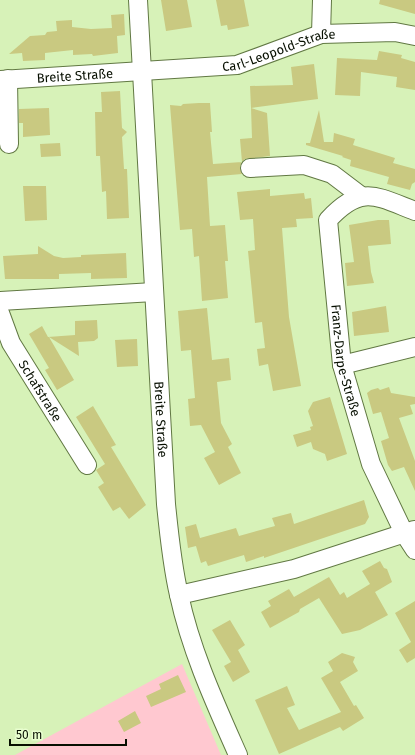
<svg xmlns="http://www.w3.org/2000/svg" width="415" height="755" font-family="'Fira Sans',sans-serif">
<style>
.green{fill:#ffc8d0}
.building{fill:#c9c981}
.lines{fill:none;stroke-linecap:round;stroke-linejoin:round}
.minor-casing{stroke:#617843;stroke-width:20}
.minor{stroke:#fff;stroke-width:18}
.labels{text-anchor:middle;stroke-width:3.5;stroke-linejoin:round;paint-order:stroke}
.street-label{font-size:13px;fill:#070f00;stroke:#e8fecf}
</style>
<rect width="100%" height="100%" fill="#d7f2b8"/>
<path class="green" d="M182,664L221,755H15Z"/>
<path class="building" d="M161,0H187L192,27L166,31Z
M216,0H244L249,26L228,30L227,25L221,26Z
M380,0H415V14L379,4Z
M124,14L125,35L117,36L118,53L93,56L92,54L73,55V50L45,53V60L23,61L22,53L9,54L30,36L45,35L47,32L57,31L56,21L72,20V27L91,29L112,28L111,15Z
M379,51L402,55L401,58L415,62V90L396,87L397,77L361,72L360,96L335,95L337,58L377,60Z
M314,64L318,99L251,108L250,86L293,85L291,67Z
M120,91L122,128L127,132L122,137L124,169H127L129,218L107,219L106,191L102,192L100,156H96L95,112H102L101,92Z
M199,103H210L212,132H210L213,164L242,162L240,139L252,138L251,108L267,113L270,156L245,159L241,163L240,168L242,174L207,177L210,226L225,225L228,261H225L228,298L202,301L199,256L194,257L192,229L180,230L170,105L181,106L183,104Z
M49,108L50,135L23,137V123H19V109Z
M319,110L324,142H333L334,133L355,139L353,145L395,158L393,163L415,169V182L412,184L410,190L387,184L389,177L350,166L351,160L342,157L343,156L306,145V143H310Z
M60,143L61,156L41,157L40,144Z
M23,186H46L47,220L25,221Z
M270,189V196L304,193L305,199L311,198L313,218L296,219L297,227L282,228L289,317L301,386L273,391L268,364L259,366L257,349L265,348L262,322L255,323L248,251L255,250L253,219L240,220L237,192Z
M378,220H389L391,244L368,246L371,272L374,283L347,286L345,263L354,262L349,225Z
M38,246L54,256L63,258L81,257V255L126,253L127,278L91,279V273L59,274V279H5L3,256L38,254Z
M386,306L389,332L354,336L352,312Z
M207,308L212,360L229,358L231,380L217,382L221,423L232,444L228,447L241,473L219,485L204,458L215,452L201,425L190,426L188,399L195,398L191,350L181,351L178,311Z
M97,320L98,338L94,341L78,342L79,356L49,337L74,380L57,390L45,370L49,368L29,334L42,326L48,337L75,335V321Z
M137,339L138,366L117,367L115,340Z
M389,387L391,393L415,397V404L410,405L413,414L399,418L415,461V491L404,467L392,471L388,465L381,441L389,438L381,412L373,414L367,393L371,390L378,388L380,390Z
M330,397L347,454L327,461L325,454L313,449L311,442L297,447L293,435L311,430L310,427L313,426L308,411L313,402Z
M93,406L116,445L111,447L146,505L129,519L120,507L113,511L98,487L104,483L96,470L105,464L76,417Z
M364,500L369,517L365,524L264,558V556L246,562L244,555L208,566L206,561L201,563L196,546L188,548L185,527L196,524L200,538L236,528L239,536L275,526L272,518L291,513L294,524Z
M380,561L384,568L387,569L392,582L375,592L388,615L360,630L342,634L319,598L300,609L299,612L270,628L261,612L271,606L268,601L289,589L294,597L329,577L340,595L344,592L347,598L370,584L362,571Z
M415,601V658L407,663L399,650L411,642L395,613Z
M230,620L245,645L238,650L250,672L233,682L224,666L231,662L212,630Z
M342,653L355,657L353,662L358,671L340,682L354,706L356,705L364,718L343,731L340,727L279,754L255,700L287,686L295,705L287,708L299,730L341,712L321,678L333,671L328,662Z
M178,675L186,692L151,707L146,696L161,689L159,684Z
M135,711L141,723L124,732L118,721Z"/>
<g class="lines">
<defs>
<g id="minor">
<path id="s1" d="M138,0L166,504C169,534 172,565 179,595C191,651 215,703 238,755"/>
<path d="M321,34L322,0"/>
<path d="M8,79L9,144"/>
<path id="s2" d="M0,80L237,65L321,34L395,32L415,36"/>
<path d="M250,168L304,165L332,174L361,196"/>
<path id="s3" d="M415,211C376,196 361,184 328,220L342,365L371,464L404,533L415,550"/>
<path d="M0,301L154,292"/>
<path id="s4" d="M0,313L11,343L87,465"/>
<path d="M342,365L415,347"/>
<path d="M179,595L294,569L414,530"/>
</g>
</defs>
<use href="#minor" class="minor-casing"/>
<use href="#minor" class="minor"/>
</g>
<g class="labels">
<g class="street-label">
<text dy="5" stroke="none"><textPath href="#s2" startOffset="282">Carl-Leopold-Straße</textPath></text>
<text dy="5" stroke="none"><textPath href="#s2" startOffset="75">Breite Straße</textPath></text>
<text dy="5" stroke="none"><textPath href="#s3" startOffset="239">Franz-Darpe-Straße</textPath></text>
<text dy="5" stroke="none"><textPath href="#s4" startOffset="88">Schafstraße</textPath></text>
<text dy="5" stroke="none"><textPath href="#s1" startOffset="420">Breite Straße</textPath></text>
</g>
</g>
<path d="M10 739v6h116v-6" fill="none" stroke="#070f00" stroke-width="2"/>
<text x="16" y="739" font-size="12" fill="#070f00" stroke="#e8fecf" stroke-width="3" paint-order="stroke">50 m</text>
</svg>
